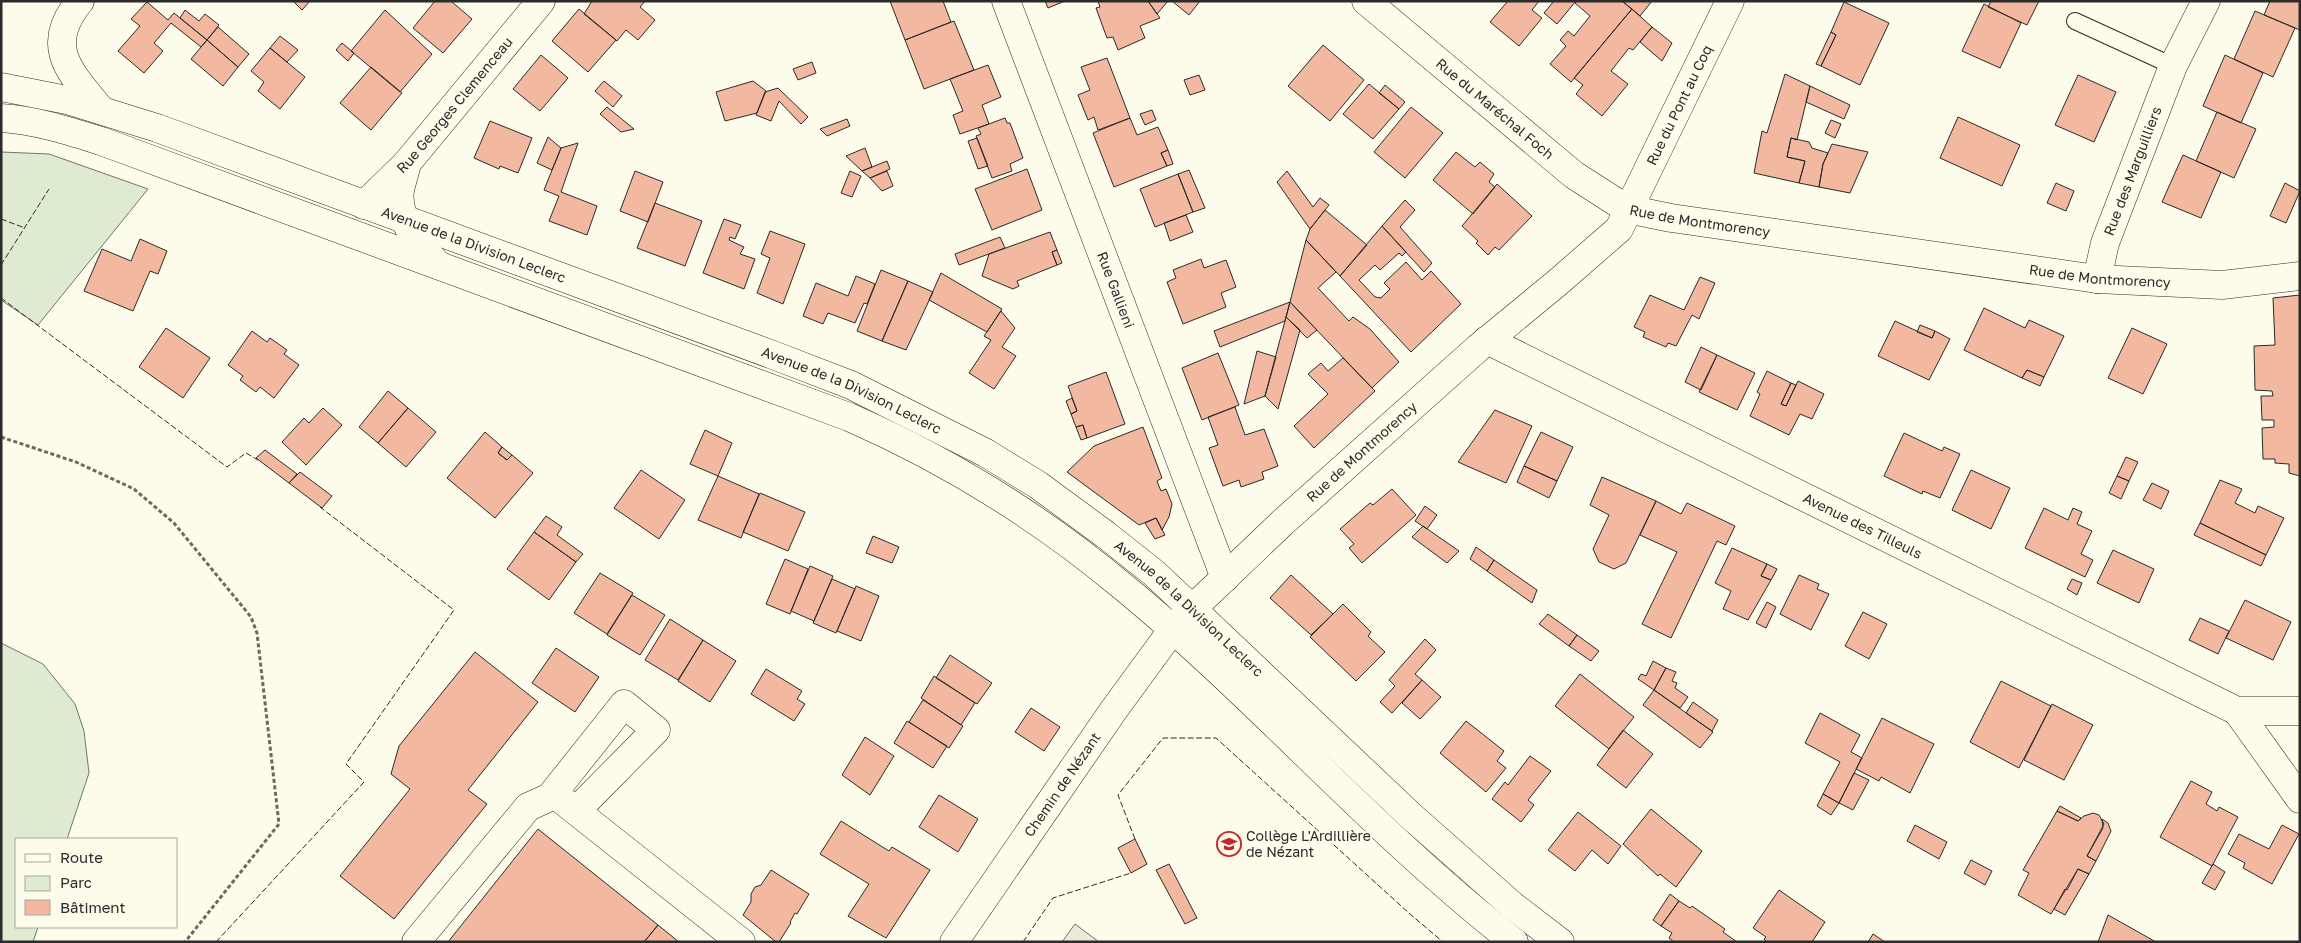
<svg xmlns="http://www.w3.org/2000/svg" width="2301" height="943" font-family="'Golos Text',sans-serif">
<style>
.green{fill:#deebd1;stroke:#74746e}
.parking{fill:#eceadb;stroke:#74746e}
.building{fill:#f2b8a0;stroke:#2b2b2b}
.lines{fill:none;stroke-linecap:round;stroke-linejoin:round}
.service-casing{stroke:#2b2b2b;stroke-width:18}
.minor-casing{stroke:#2b2b2b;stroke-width:29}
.primary-casing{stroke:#2b2b2b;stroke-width:29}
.path{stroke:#6a6964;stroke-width:3;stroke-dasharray:4 2.5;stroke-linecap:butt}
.service{stroke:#fdfbea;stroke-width:16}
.minor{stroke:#fdfbea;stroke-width:28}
.primary{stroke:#fdfbea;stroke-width:28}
.fence{stroke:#2b2b2b;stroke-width:1;stroke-dasharray:6 2.5;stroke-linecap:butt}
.labels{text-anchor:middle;stroke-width:4;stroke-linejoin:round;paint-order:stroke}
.street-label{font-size:14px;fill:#2b2b2b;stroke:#fdfbea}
.poi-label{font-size:14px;fill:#2b2b2b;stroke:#fdfbea;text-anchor:start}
</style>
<rect width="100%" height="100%" fill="#fdfbea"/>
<path class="green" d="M1,152L49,154L148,189L38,325L1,300Z
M1,643L43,664L75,704L84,731L89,773L67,839H16V927H38L33,942H1Z"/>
<path class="parking" d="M1075,924L1099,942H1062Z"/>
<path class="building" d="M293,1H310L302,10Z
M435,1H451L472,19L443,53L413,28Z
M645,1L640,7L655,20L638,40L626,30L617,41L584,14L592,1Z
M890,1H943L951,22L905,40Z
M1045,1H1065L1048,8Z
M1098,1H1148L1160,18L1140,26L1145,38L1118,50L1113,37L1107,38L1096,8L1100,7Z
M1148,1H1168L1157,14Z
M1172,1H1200L1189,15Z
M1508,1H1539L1532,10L1542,18L1519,46L1490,22Z
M1554,1H1576L1557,24L1544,13Z
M1576,1H1622L1632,9L1571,82L1550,64L1566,46L1560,40L1568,31L1574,36L1590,16L1575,3Z
M1622,1H1652L1640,16Z
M1991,1H2039L2027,25L1988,7Z
M2270,1H2300V30L2264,15Z
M147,2L168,20L174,13L207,40L201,47L171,23L154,43L163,51L144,73L118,51L140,26L131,19Z
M1844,2L1889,23L1860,85L1821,66L1836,35L1831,32Z
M1984,4L2021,23L2000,68L1962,51Z
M579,9L616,40L588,72L552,41Z
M1632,9L1652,27L1633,50L1629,48L1611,71L1628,84L1602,116L1576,94L1583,85L1574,78Z
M185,10L199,21L205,14L219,25L207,40L180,18Z
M385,10L432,54L400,92L351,51Z
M2255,11L2295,28L2273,77L2234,59Z
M954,21L974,70L924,89L905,40Z
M218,27L249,54L238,67L207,40Z
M1652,27L1672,43L1662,61L1640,42Z
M1831,32L1836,35L1821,66L1816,64Z
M280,36L298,50L287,62L270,48Z
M207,40L238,67L223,86L191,59Z
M342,43L354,53L348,61L336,50Z
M1323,45L1364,80L1330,121L1288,86Z
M270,48L305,77L280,109L258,91L264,82L251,71Z
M541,55L568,78L540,111L513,89Z
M2225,55L2263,73L2241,123L2203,106Z
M1107,58L1130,118L1098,130L1094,117L1088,120L1078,95L1090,90L1081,67Z
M812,62L816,73L798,80L793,69Z
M988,65L1001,97L982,105L989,124L960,134L953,115L963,111L950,79Z
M371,67L402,93L371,130L340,103Z
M1785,74L1810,86L1797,140L1791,138L1787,157L1805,161L1799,183L1754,173L1762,131L1767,133Z
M1199,75L1205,90L1190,95L1184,80Z
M2078,75L2116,92L2094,142L2055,125Z
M604,81L622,96L613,107L595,91Z
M753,81L766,91L757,113L725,121L716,92Z
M1369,84L1399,109L1373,139L1343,114Z
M1385,85L1405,102L1399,109L1379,93Z
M1810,86L1850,105L1844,119L1806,102Z
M778,88L808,117L801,124L779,101L771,121L756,115L765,92Z
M607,107L634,129L621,132L600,114Z
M1411,107L1443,133L1405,178L1374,152Z
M1152,110L1156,120L1145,125L1140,114Z
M2217,112L2256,129L2234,178L2196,161Z
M1958,117L2020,145L2002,186L1940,158Z
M1005,118L1007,123H1010L1023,158L1010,164L1012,171L992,178L976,136L981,134L978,128Z
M1130,118L1137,135L1158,127L1168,150L1161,153L1167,166L1114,187L1093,133Z
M847,119L850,126L827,136L820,129Z
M1831,120L1841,124L1835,138L1825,133Z
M490,121L532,138L518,173L500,166L499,169L474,158Z
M548,137L561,148L552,170L537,163Z
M977,138L988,166L978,169L968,141Z
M1791,138L1809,142L1812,148L1828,153L1823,164L1819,187L1799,183L1805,161L1787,157Z
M578,143L561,192L597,206L587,235L549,221L559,196L544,190L561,148Z
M1832,144L1868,152L1850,193L1819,187L1823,164Z
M865,148L872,167L862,171L846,156Z
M1168,150L1173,164L1167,166L1161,153Z
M1456,152L1475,167L1480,162L1494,174L1489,182L1495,187L1473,214L1433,180Z
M2183,155L2221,172L2201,218L2162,202Z
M887,161L890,169L870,178L862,171Z
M1027,169L1042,210L992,230L975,189Z
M1189,170L1205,208L1193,212L1178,174Z
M635,171L663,182L648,222L620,211Z
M850,171L861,176L852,197L841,193Z
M887,171L893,186L882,191L870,178Z
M1287,171L1313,207L1320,198L1329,205L1310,229L1277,182Z
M1178,174L1193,212L1155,227L1140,189Z
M2056,183L2074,191L2066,211L2047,203Z
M2285,183L2300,191L2286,223L2270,216Z
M1497,184L1532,216L1499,250L1495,247L1488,255L1476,243L1478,241L1462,226Z
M1405,200L1415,210L1400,227L1432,263L1424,272L1382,226Z
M655,203L702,221L685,266L637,248Z
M1325,210L1367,245L1340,276L1306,240L1310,229Z
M1186,215L1193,232L1170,241L1164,223Z
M724,219L741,225L735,239L730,237L729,240L744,247L740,254L755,259L744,289L703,273Z
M1382,226L1406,252L1402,256L1399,253L1380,270L1375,265L1359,280L1375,297L1381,298L1390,289L1384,283L1406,262L1422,280L1431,271L1461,304L1411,352L1340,276Z
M770,231L805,244L783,304L757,293L770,258L761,254Z
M1050,232L1057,250L1052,252L1057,265L1017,281L1019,286L1013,289L982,276L989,254Z
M1000,237L1005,248L959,265L955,254Z
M140,239L167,251L158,274L150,271L133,311L84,291L102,249L131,261Z
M1306,240L1336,272L1318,288L1349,321L1353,317L1370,329L1399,362L1372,388L1290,302Z
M1057,250L1062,263L1057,265L1052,252Z
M1201,259L1204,268L1226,260L1236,287L1221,293L1226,307L1183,324L1167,282L1176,278L1173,270Z
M881,270L908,281L882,341L857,331Z
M941,273L1002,309L987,332L929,300Z
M856,276L875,284L867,304L864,303L855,323L828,313L823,324L803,316L816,283L848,296Z
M1700,277L1715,283L1699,319L1692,315L1676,346L1668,343L1666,347L1643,337L1645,332L1634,327L1650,295L1684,310Z
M908,281L933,292L906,350L882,341Z
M2300,295V476L2289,473V464L2275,463V459H2263L2262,428L2274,427V420H2262L2261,396H2273L2272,391L2255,390L2254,346L2275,345L2273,298Z
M1290,302L1317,330L1307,338L1286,317Z
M1290,302L1285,321L1220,347L1214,331Z
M1984,308L2025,328L2029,320L2064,336L2044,377L2027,370L2022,378L1964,350Z
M1001,311L1015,328L1002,347L1016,356L994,389L969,373L991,340L984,336Z
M1286,317L1300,330L1278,409L1265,396Z
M1895,321L1932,338L1935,331L1950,339L1929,380L1878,356Z
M1920,325L1935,331L1932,338L1917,332Z
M166,328L210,358L183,398L139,367Z
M2132,328L2167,344L2143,394L2108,378Z
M252,331L267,342L270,338L287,350L284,354L299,365L274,398L260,387L256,392L240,380L243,376L228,365Z
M1701,347L1717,355L1701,390L1685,382Z
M1257,351L1276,357L1265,396L1244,404Z
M1218,353L1239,405L1202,420L1182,368Z
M1717,355L1755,373L1737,410L1699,392Z
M1343,358L1375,391L1314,448L1294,426L1328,394L1308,374L1321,363L1328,371Z
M2027,370L2044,377L2040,386L2022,378Z
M1767,371L1791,383L1781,404L1786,406L1798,381L1824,394L1812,419L1800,414L1789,435L1750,416L1760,394L1757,392Z
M1106,372L1125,424L1087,438L1083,425L1076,427L1071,414L1077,411L1068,386Z
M1791,383L1796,385L1786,406L1781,404Z
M388,391L408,408L378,443L359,427Z
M1072,398L1077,411L1071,414L1066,401Z
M1235,407L1245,435L1264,429L1278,466L1262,472L1264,479L1241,487L1239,480L1223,486L1209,448L1218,445L1208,417Z
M323,408L342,425L306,465L282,442L304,418L309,423Z
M408,408L436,432L406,467L378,443Z
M1495,410L1532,426L1506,483L1458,462Z
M1083,425L1087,438L1081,440L1076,427Z
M1143,427L1162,478L1157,481L1161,491L1166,489L1172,504L1169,517L1162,530L1156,518L1139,525L1067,472L1094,446Z
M705,430L732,443L718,476L690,464Z
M485,432L502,447L498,453L507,460L512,455L533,473L495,518L447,478Z
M1541,432L1573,447L1557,481L1524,466Z
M1904,433L1942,451L1944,447L1960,454L1940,498L1923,491L1922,494L1884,476Z
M502,447L512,455L507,460L498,453Z
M265,450L297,474L289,483L256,458Z
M2126,457L2138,462L2129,481L2117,476Z
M1524,466L1557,481L1549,498L1517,482Z
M641,470L685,500L659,539L614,508Z
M1971,470L2010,488L1991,529L1952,510Z
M300,472L332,496L322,508L289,483Z
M718,476L759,494L741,538L698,520Z
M2117,476L2129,481L2121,499L2109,493Z
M1602,477L1656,501L1626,563L1614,569L1599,562L1593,549L1609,515L1590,505Z
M2220,480L2242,489L2235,503L2255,513L2258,506L2284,518L2266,555L2200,523Z
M2152,483L2169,491L2161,509L2143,500Z
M1392,489L1416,515L1362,563L1349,548L1354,544L1340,529L1370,503L1373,505Z
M760,493L805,512L788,551L743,532Z
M1656,501L1681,514L1687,503L1735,526L1726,545L1717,541L1671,638L1642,624L1677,552L1640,535Z
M1425,506L1437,515L1427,529L1415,521Z
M2044,508L2068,520L2073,508L2082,512L2077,524L2092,531L2081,554L2093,560L2085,577L2025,548Z
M546,516L562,527L557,535L583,554L576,562L534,532Z
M1156,518L1165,535L1155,539L1145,523Z
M2200,523L2266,555L2261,566L2194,535Z
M1423,526L1459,551L1447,563L1412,537Z
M534,532L576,562L549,600L507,569Z
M873,536L899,547L892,563L866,553Z
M1476,547L1494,560L1487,571L1470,559Z
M1732,548L1767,564L1761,576L1771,580L1748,620L1723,609L1731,591L1715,583Z
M2113,550L2154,569L2139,603L2097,583Z
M785,559L808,569L790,614L766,604Z
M1494,560L1537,590L1532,603L1487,571Z
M1767,564L1777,569L1771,580L1761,576Z
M810,566L833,576L814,621L791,611Z
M600,573L633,593L607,634L574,613Z
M1291,575L1333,614L1311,635L1270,598Z
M1799,575L1819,584L1817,589L1829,594L1811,630L1780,614Z
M832,579L855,589L836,633L813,623Z
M2072,579L2082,583L2077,595L2067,589Z
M856,586L879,596L861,641L837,631Z
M632,595L665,615L640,655L607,635Z
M2245,600L2291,622L2273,660L2226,638Z
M1767,602L1776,607L1766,628L1756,623Z
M1343,604L1371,632L1368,636L1385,652L1356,681L1310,637Z
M1863,612L1887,624L1869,659L1845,646Z
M1548,614L1577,635L1569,646L1539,624Z
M2200,618L2229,631L2218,654L2189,640Z
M670,619L703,640L678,680L645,660Z
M1577,635L1599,651L1591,661L1569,646Z
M1425,639L1436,650L1415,674L1422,680L1392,713L1380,702L1395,686L1389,680Z
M703,640L736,661L710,702L678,681Z
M556,648L599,677L575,712L532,683Z
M475,652L538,702L468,790L487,804L394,919L340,876L410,789L391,774L399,746Z
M950,655L992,683L977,704L936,678Z
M1653,661L1666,668L1654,690L1638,679L1641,674L1646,676Z
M1666,668L1676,672L1672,681L1677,683L1675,688L1688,697L1680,708L1654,690Z
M766,669L802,691L797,699L805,704L794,721L751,694Z
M1580,674L1634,717L1609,749L1555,706Z
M934,676L975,703L961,725L921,698Z
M1422,680L1441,697L1420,719L1402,703Z
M2001,681L2051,706L2019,768L1970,742Z
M1654,690L1713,732L1700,748L1643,705Z
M923,700L963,726L949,748L909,722Z
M1693,702L1718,720L1712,731L1686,713Z
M2052,704L2093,725L2064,780L2024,760Z
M1031,708L1060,727L1044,751L1015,732Z
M1820,713L1860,735L1851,752L1862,758L1839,803L1823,794L1840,762L1805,743Z
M1882,718L1934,744L1910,793L1881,777L1879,781L1856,769Z
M907,721L947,746L933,768L894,743Z
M1466,721L1504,751L1497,761L1506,768L1486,792L1440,753Z
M1623,730L1653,754L1626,788L1597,765Z
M865,737L894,756L870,795L842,775Z
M1530,756L1551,771L1528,800L1534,805L1521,822L1492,799L1505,782L1508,785Z
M1854,773L1869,780L1853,810L1839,803Z
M2191,781L2212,792L2206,804L2217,811L2219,807L2238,817L2212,866L2160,837Z
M1823,794L1839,803L1831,815L1817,806Z
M939,795L978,819L958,852L919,827Z
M2060,806L2081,818L2078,821L2057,811Z
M1651,809L1702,851L1676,887L1660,874L1658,876L1623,844Z
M2057,811L2078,821L2084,816L2093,813L2099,815L2104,824L2087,856L2096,861L2089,874L2078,869L2051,914L2018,895L2029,873L2023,870Z
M1578,812L1621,846L1608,864L1592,850L1575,871L1548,850Z
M2102,819L2108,823L2111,831L2096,861L2087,856L2103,828Z
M841,821L889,851L892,847L930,870L886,938L848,916L869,884L820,854Z
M1915,825L1947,842L1939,859L1907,841Z
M2282,825L2299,834L2272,884L2243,868L2245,863L2228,854L2239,834L2269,849Z
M538,829L658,925L644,942H448Z
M1135,839L1147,864L1131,873L1118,848Z
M1971,860L1992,871L1985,885L1964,873Z
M1169,864L1197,918L1185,924L1156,870Z
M2213,864L2225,872L2215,890L2202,883Z
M2078,869L2089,874L2065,915L2054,909L2065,889L2067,890Z
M771,870L809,894L797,914L795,913L790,922L791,923L779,942H776L743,915L751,902V894L755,887L761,885Z
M1779,890L1825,922L1812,942H1767L1764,939L1766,937L1753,928Z
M1670,894L1679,901L1661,926L1653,920Z
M1679,901L1690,908L1692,906L1725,929L1723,932L1737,942H1674L1669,938L1672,933L1661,926Z
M2108,915L2156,942H2098Z
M658,925L679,942H644Z
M1873,934L1885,942H1868Z"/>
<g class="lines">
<defs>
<path id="service" d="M2075,21L2173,66"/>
<g id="minor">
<path d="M80,1C42,47 71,73 101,110"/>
<path id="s1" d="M1006,1L1225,578"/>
<path id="s2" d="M1366,1L1574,175L1627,209L1671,218L2097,279L2222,285L2300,276"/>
<path d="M407,163C405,172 402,181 400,190C396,220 420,245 438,265"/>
<path id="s3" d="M364,205L407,163L541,1"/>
<path id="s4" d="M2097,279L2105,243L2173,66L2206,1"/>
<path id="s5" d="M1487,340L2237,711H2300"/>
<path d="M2237,711L2300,799"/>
<path d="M562,800L741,942"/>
<path d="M416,942L528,807L550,797L624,704L656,730L576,811"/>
<path id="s6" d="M954,942L1113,711L1173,629L1192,609L1282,523L1478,348L1557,283L1619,229L1730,1"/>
</g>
<g id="primary">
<path id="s7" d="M1,87L67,100L157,128L773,355L851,385L986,453L1038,485L1106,535L1154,573L1411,816L1513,906L1560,942"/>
<path d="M1,118C35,120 69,131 101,141L849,417C947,460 1038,516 1121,585C1258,697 1374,833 1514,942"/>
</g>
</defs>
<use href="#service" class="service-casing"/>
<use href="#minor" class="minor-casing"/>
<use href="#primary" class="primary-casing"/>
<path class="path" d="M1,437L76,462L134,489L174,523L251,617L257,633L279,824L185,942"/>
<use href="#service" class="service"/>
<use href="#minor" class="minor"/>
<use href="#primary" class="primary"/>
<path class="fence" d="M1,219L25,228
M1,265L49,189
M1,298L227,467L246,453L258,460
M1135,839L1118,795L1163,738H1216L1410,914L1443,942
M216,942L364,782L346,764L454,610L320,507
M1023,942L1053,898L1131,873"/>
</g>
<defs>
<symbol id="school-ring" viewBox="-11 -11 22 22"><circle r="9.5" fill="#fdfbea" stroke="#c62828" stroke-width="1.5"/><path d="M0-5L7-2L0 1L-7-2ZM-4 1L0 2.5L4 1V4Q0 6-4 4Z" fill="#c62828"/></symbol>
</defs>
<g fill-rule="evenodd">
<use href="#school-ring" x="1215" y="830" width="28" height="28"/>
</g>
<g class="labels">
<g class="street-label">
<text dy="5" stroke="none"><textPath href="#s3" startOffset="135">Rue Georges Clemenceau</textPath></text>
<text dy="5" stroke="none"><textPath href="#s6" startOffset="1119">Rue du Pont au Coq</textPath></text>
<text dy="5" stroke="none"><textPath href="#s2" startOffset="168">Rue du Maréchal Foch</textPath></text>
<text dy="5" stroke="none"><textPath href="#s4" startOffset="114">Rue des Marguilliers</textPath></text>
<text dy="5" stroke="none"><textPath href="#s2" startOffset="408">Rue de Montmorency</textPath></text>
<text dy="5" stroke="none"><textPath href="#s7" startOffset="499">Avenue de la Division Leclerc</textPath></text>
<text dy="5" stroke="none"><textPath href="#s2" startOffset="812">Rue de Montmorency</textPath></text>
<text dy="5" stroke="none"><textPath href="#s1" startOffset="309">Rue Gallieni</textPath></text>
<text dy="5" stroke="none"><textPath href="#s7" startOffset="904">Avenue de la Division Leclerc</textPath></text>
<text dy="5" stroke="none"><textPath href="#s6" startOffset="641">Rue de Montmorency</textPath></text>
<text dy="5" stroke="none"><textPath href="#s5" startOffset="419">Avenue des Tilleuls</textPath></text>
<text dy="5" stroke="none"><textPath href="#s7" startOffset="1309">Avenue de la Division Leclerc</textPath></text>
<text dy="5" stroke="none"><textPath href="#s6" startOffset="191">Chemin de Nézant</textPath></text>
</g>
<g class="poi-label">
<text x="1246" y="841">Collège L'Ardillière<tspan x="1246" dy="16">de Nézant</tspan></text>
</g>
</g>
<rect width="2301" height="943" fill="none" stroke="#2b2b2b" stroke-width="5"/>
<rect x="15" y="838" width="162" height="90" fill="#fdfbea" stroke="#a9a89e"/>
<rect x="25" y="854" width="25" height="8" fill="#fdfbea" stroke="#a9a89e"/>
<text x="60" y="863" font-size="15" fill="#2b2b2b">Route</text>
<rect x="25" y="876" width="25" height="15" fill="#deebd1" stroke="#a9a89e"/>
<text x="60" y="888" font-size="15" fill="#2b2b2b">Parc</text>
<rect x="25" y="900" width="25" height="15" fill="#f2b8a0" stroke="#a9a89e"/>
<text x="60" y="913" font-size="15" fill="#2b2b2b">Bâtiment</text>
</svg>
